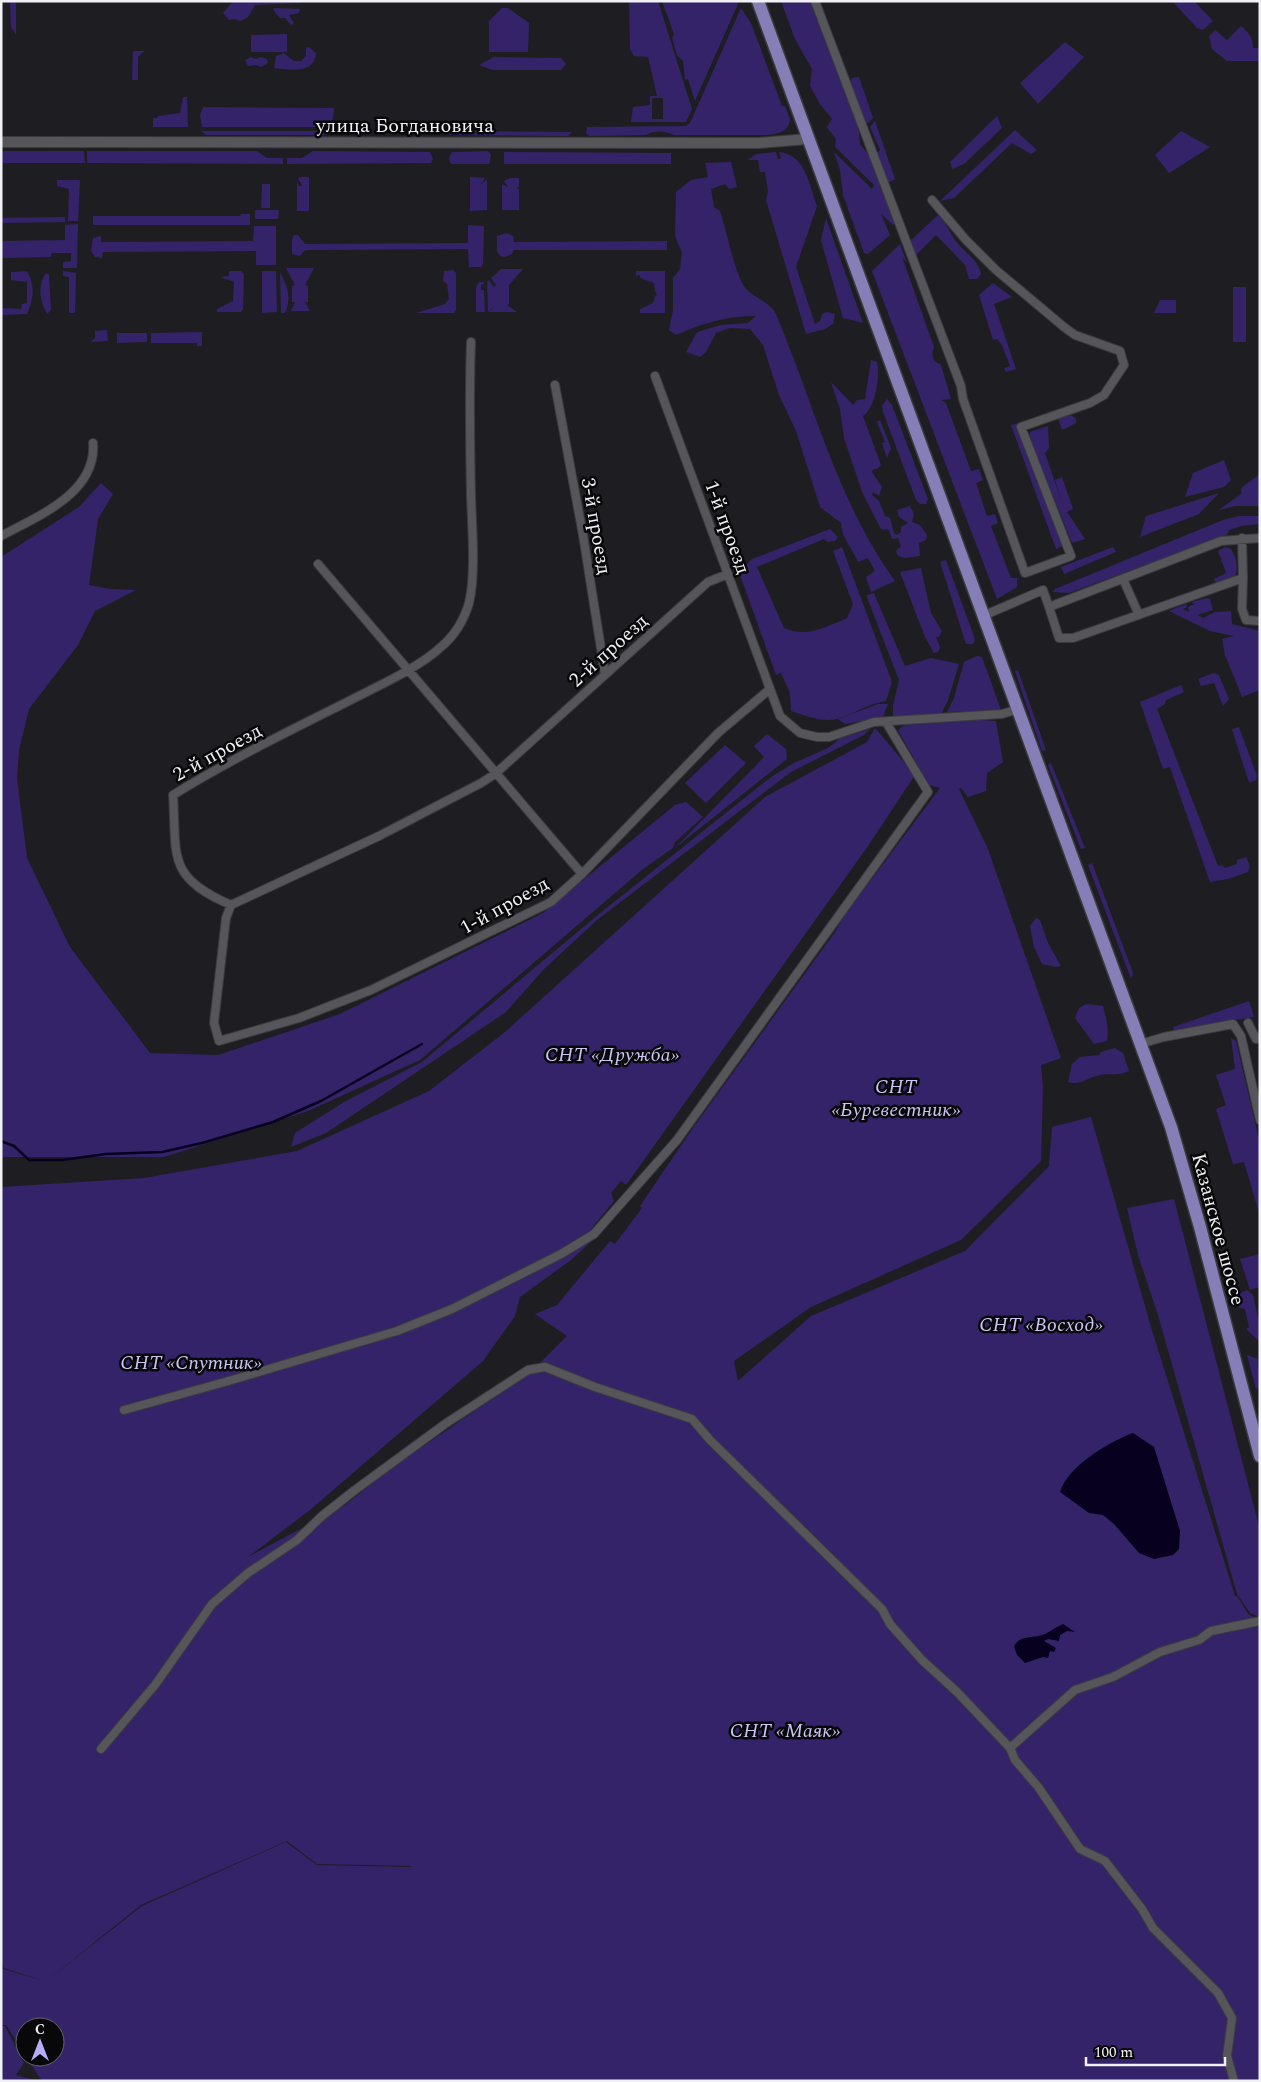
<svg xmlns="http://www.w3.org/2000/svg" width="1261" height="2082" font-family="Spectral,serif">
<style>
.green{fill:#342369;fill-rule:evenodd}
.water{fill:#07001f}
.lines{fill:none;stroke-linecap:round;stroke-linejoin:round}
.stream{stroke:#07001f;stroke-width:2.5}
.minor-casing{stroke:#3b3b3f;stroke-width:10}
.tertiary-casing{stroke:#3b3b3f;stroke-width:12}
.primary-casing{stroke:#3b3b3f;stroke-width:15}
.minor{stroke:#55555a;stroke-width:8}
.tertiary{stroke:#55555a;stroke-width:10}
.primary{stroke:#867eb6;stroke-width:12}
.labels{text-anchor:middle;stroke-width:5;stroke-linejoin:round;paint-order:stroke}
.street-label{font-size:20px;fill:#f1f0f4;stroke:#08080a}
.park-label{font-size:20px;font-style:italic;fill:#cac5f2;stroke:#08080a}
</style>
<rect width="100%" height="100%" fill="#1e1e22"/>
<path class="green" d="M1,1H16V35L11,27L10,3Z
M233,1H299L300,3L255,5L248,17L240,21L234,19L229,20L223,13Z
M629,1H658L692,109L686,122H631L633,107L650,105V96H657L648,57L634,56L630,49ZM652,98H663V119H652Z
M662,1H737L738,4L695,101L688,79L685,80L683,61L677,55L672,38L674,34Z
M781,1H813L845,91L852,78L859,77L873,118L868,123H858L860,144L872,159L880,150L870,127L875,121L895,179L880,188L899,216L893,225L881,214L890,235L868,254L864,253L843,195L840,170L834,152L872,189L874,185L835,147L836,139L827,127L832,119L820,104L810,86L812,69L795,39Z
M1172,1H1194L1213,21L1203,30L1197,28Z
M273,8L300,9L299,13L289,15L294,23L291,25L285,18H280L274,11Z
M502,8H508L529,23L528,52H489V21Z
M741,8L751,23L782,106H785L790,119C789,132 778,134 767,135H674C664,131 656,130 646,135L590,136L586,133L587,127L686,126L690,123Z
M1241,26C1249,33 1253,37 1253,48H1260V61H1227L1212,49L1209,36L1215,30L1227,40Z
M287,34V52H251V35Z
M1065,42L1084,57L1038,104L1020,83Z
M309,47L316,53C315,74 290,70 274,68L276,56L284,53L294,61H301L306,56V48Z
M133,51H144L138,57V80H132Z
M251,57L255,59L261,57L267,59L268,63L261,67L256,65L248,66L245,60Z
M494,57L561,58L566,64L561,70H493L479,65Z
M183,97H187L188,127H153V118H157L158,116L180,113Z
M203,107L334,108L332,127H202L200,115Z
M997,116L1002,128L964,164L952,169L950,162Z
M1015,130L1037,150L1031,154L1012,143L954,198L940,201Z
M201,131H331L327,135H206Z
M446,131L572,132L568,136L450,135Z
M1181,131L1210,147L1169,173L1155,155Z
M1,151H84L85,163H1Z
M87,151H257L267,158H283V164L87,163Z
M313,151L430,152L433,159L431,163L287,164V158H302Z
M488,151L491,155L489,164H451L449,158L452,152Z
M504,152L671,153V164H504Z
M776,152L778,159H781L779,152C806,155 809,185 817,206L796,267L815,324L820,321L822,314L827,312L835,314L833,324L825,329L806,334L766,200L768,192L765,172H760L758,160H748L756,154Z
M731,162L737,187L729,189L725,184L711,189L714,207L720,211C727,232 733,265 742,283C749,297 770,301 776,314C814,404 837,501 895,581L871,592L866,577L875,571L868,558L858,562C852,548 841,537 841,523L820,507L796,431L779,395L763,345L750,329L730,328L716,333L706,352L700,357L686,352L697,332L721,325L748,323L756,316C727,316 703,323 676,335L669,330L673,310V278L680,269L682,253L675,236L676,192L691,180L708,177L705,163Z
M301,177H309V211H297V181L299,186H302L298,178Z
M470,177L485,178L480,185L487,179V210L470,211Z
M510,178H519V187L516,188L519,189V210H502V184L508,187L504,181Z
M80,180L78,221H68L69,189L57,186V180Z
M262,184H270V208H261Z
M255,210H279L278,219H255Z
M241,214H250V225H93V216H240Z
M938,215C947,224 947,227 953,237C961,251 979,259 981,274L977,279H969L965,265L936,235L916,255L911,240Z
M65,217V222L1,223V218Z
M826,218L863,323L843,318L821,240Z
M78,224L77,268H63V262L71,261V253H51V257L1,258V241L65,240V225Z
M468,225L484,226L483,264L481,267H469L468,249L308,250L304,251L300,256L292,254V239L294,235H298L305,244L468,243Z
M254,226H276V265H256V251L103,252L102,258L95,257L91,251L93,238L101,236V242L253,241Z
M506,233L513,236L514,242L667,241V250H514L512,254L505,257L500,256L497,251V236Z
M900,244L907,263L902,257L934,347L932,354L934,361L941,365L951,399L941,400L946,403L971,471L979,469L983,480L976,483L987,516L995,514L998,523L991,526L1011,578H1017V587L997,599L872,271Z
M286,268H314L305,285L308,286V302H305L310,311H291L295,302H292V286L295,285Z
M501,269H523L509,285V304L507,305L517,312H489L496,305L488,312L487,282L489,280L494,287L496,285L491,278Z
M453,270L456,273V310L454,313H416L445,304L449,299L447,284L443,281L444,271Z
M27,271C35,285 34,299 27,314L2,315V308L21,309L22,304L27,303V282L11,280V272Z
M63,271L76,273L75,313H69V277L63,276Z
M229,271H241L244,274L243,309L241,312H217V309L233,301L234,282L220,277L229,276Z
M262,271H276L277,312L262,313Z
M636,271H665V313H640V309L653,303L655,296L657,295L655,291L654,283L640,278V275L636,276Z
M280,272C287,285 292,298 285,313H281Z
M46,273L49,275L51,310L47,314C40,301 37,285 46,273Z
M479,282H484V284L481,285V290H484L485,312H476V287Z
M993,283L1012,297L994,304L1016,369L1006,372L1004,368L1010,366L1002,345L997,339L993,340L979,295Z
M1233,287H1246V342H1233Z
M1160,300H1176V313H1154Z
M107,330L108,341L91,342L95,338V331Z
M202,332V346H197V343H151V333Z
M117,333H147V342L117,343Z
M871,360L877,362C880,377 876,407 863,416L881,465L877,469H873L872,472L882,487L879,496L873,492L872,495L879,501L885,516L890,518L894,533L897,535L901,532V527L908,523L899,517L897,510L910,506L914,514L912,522L920,525L927,535L926,540L919,543L920,556L905,558L898,556L896,551L901,546L898,538L892,539L889,530L881,529L863,494L855,471L844,438L840,409L831,382L853,405L857,400L865,399Z
M887,399L892,405L928,499L926,504H920L916,500L883,412L882,406Z
M1071,415L1076,419V423L1062,430L1058,419Z
M880,420L891,448L887,458L882,443L885,442L877,422Z
M1018,423L1061,538L1063,546L1056,549L1011,425Z
M1048,426L1049,448L1045,453L1062,503L1055,480L1062,477L1073,509L1067,512L1085,539L1072,543L1029,436L1030,432Z
M1224,460L1231,480L1224,487L1185,497L1193,473Z
M1260,474V506H1235L1219,510L1241,494L1242,487Z
M101,483L113,494L98,519L89,585L110,589L136,590L95,611L78,645L29,709L19,750L17,779L27,858L70,947L150,1053L218,1055L340,1014L543,913L675,805L686,802L703,817L675,842L673,848L643,869L420,1060L308,1111L164,1157H1V557L79,507Z
M1219,493L1199,514L1140,537L1146,516Z
M1239,516H1260V524L1241,526L1229,530L1227,535L1069,593L1053,592L1055,589L1223,520Z
M830,529L838,537L835,541L828,542L824,539L757,567L784,628C806,638 826,627 847,618L853,604L833,551L842,547L892,682L886,701C868,703 844,720 829,720C816,720 803,715 791,711L790,693L781,673L776,675L739,572L752,559Z
M1113,547L1116,552L1064,574L1061,567Z
M1225,547L1231,549C1236,557 1239,566 1235,576L1216,583L1214,579L1226,573L1218,551Z
M946,560L975,639L973,644H966L964,638L940,562Z
M921,568L931,613L942,631L939,637H936L940,647L938,652L934,653L925,637L900,572Z
M874,593L905,666L931,658L959,664L948,700L941,714L893,717V706L899,680L868,600L867,595Z
M1207,598L1210,599L1213,610L1197,615L1203,618L1215,612L1231,611L1232,624L1260,631V690L1242,697L1225,655L1222,639L1234,636L1210,631L1169,611L1186,604L1187,607L1183,609L1189,612L1188,607L1197,603L1193,604L1192,602Z
M977,656L982,657L1001,710L947,712L954,698L964,662Z
M1018,670L1046,750L1042,751L1015,671Z
M1214,673L1219,675L1229,699L1223,706L1214,683L1201,686L1198,679Z
M1181,685L1184,692L1166,700L1165,704L1157,709L1218,866L1222,865L1225,868L1237,864V860L1246,857L1250,866L1248,872L1228,879L1210,882L1170,767L1163,769L1140,702Z
M878,704H888L883,717L845,724L838,719Z
M967,719L996,721L1003,762L987,773L986,791L968,797L961,788L959,789L988,849L1061,1058L1041,1065L1043,1088L1041,1161L961,1240L811,1307L734,1361L738,1381L811,1316L965,1251L1049,1166L1052,1127L1091,1117L1151,1327L1235,1596L1238,1597L1248,1614L1260,1620V2081H42L26,2057H55V2027H25V2055L6,2025H1V1963L3,1969L44,1981L4,1968L1,1959V1187L144,1178L297,1151L429,1091L505,1032L765,797L867,742L875,728L915,775L868,846L626,1185L621,1181L611,1193L614,1201L591,1229L595,1238L571,1260L520,1297L515,1316L483,1361L310,1510L248,1557L345,1505L390,1469L530,1373L567,1336L535,1314L557,1305L610,1241L615,1244L642,1208L640,1206L695,1125L835,932L844,916L940,788L929,785L898,730L904,725ZM287,1841L317,1864L410,1866L412,1867L317,1865L286,1842L142,1906L45,1982L141,1905Z
M1239,727L1257,776L1256,780L1249,783L1232,729Z
M870,729L864,735L791,772L597,920L543,970L506,1012L326,1133L291,1147L295,1133L344,1102L422,1062L599,914L771,777L794,763L828,748L841,738Z
M767,734L786,749L787,759L675,848L764,757L754,746Z
M725,745L746,763L706,803L685,783Z
M1051,763L1085,848L1081,849L1048,765Z
M1092,863L1133,973L1131,979L1088,865Z
M1036,918L1040,920L1048,943L1061,966L1056,967L1042,964L1034,947L1030,926Z
M1249,1001L1254,1017L1174,1030L1173,1027Z
M1086,1004L1103,1006C1106,1018 1109,1028 1107,1041L1094,1044L1075,1018L1079,1008Z
M1231,1038L1236,1041L1260,1144V1216L1244,1162L1233,1164L1216,1109L1226,1105L1216,1075L1235,1069Z
M1115,1048L1123,1053L1129,1071C1119,1076 1110,1073 1100,1075C1089,1077 1080,1086 1068,1082L1072,1064L1080,1057L1099,1055L1101,1052Z
M1174,1199L1260,1530V1617L1250,1613L1237,1594L1158,1315L1138,1255L1127,1208Z
M1260,1254V1287L1250,1290L1240,1259Z
M1247,1290L1253,1295L1260,1327V1342L1246,1329L1249,1327L1245,1309L1239,1308L1235,1295Z
M1247,1355L1258,1359L1260,1387L1256,1389Z
M1,2026H5L24,2063L16,2075L37,2081H1Z"/>
<path class="water" d="M1133,1433L1154,1447L1180,1531L1179,1549L1173,1555L1154,1559L1139,1553L1114,1524L1103,1515L1089,1513L1060,1492C1068,1466 1109,1442 1133,1433Z
M1063,1624L1075,1632L1067,1631L1060,1635L1059,1641L1048,1639L1044,1641L1056,1648L1054,1652L1050,1651L1048,1658L1043,1657L1025,1663L1017,1655L1014,1646C1021,1634 1034,1639 1045,1634C1051,1631 1056,1627 1063,1624Z"/>
<g class="lines">
<path class="stream" d="M1,1141L14,1146L29,1160H62L106,1154L162,1152L202,1143L273,1122L321,1101L422,1044"/>
<defs>
<path id="minor" d="M815,1L961,386L963,399L1025,573L1071,556L1021,427L1090,403L1104,395L1124,365L1120,351L1075,335L1064,327L996,270L966,240L932,200
M471,342C469,394 470,445 471,497C472,526 476,575 469,603C464,620 454,636 441,647C416,670 373,688 343,704C285,733 228,761 173,795C177,856 166,877 231,905L379,836L481,783L495,774L708,582L728,574
M655,376L780,716L800,733L817,737H829L874,722L1002,714L1018,709
M555,385L583,535L605,674
M1,536C38,516 97,493 93,443
M318,564L582,874
M1243,578L1242,609L1246,620L1260,621
M1123,579L1139,615
M1049,607L1059,638H1073L1243,578L1242,538
M985,615L1043,590L1049,607L1221,541L1260,538
M231,905L226,918L214,1023L219,1041L299,1018L371,990L551,902L582,874L718,733L770,689
M1248,1023L1256,1039L1260,1037
M1140,1044L1164,1037L1233,1024L1241,1036L1260,1120
M124,1410L225,1382L397,1331L452,1309L561,1254L594,1234L677,1140L928,792L886,722
M1010,1748L1075,1690L1113,1677L1160,1652L1199,1640L1211,1631L1260,1621
M101,1749L155,1685L212,1604L248,1573L297,1540L322,1516L355,1490L445,1424L528,1370L545,1367L595,1387L692,1419L710,1440L882,1609L890,1624L922,1660L957,1692L1010,1748L1015,1760L1039,1788L1080,1849L1105,1861L1142,1909L1153,1928L1218,1993L1232,2018L1227,2056L1234,2081"/>
<path id="tertiary" d="M1,142L759,143L808,139"/>
<path id="primary" d="M758,1L1171,1127L1200,1227L1260,1456"/>
</defs>
<use href="#minor" class="minor-casing"/>
<use href="#tertiary" class="tertiary-casing"/>
<use href="#primary" class="primary-casing"/>
<use href="#minor" class="minor"/>
<use href="#tertiary" class="tertiary"/>
<use href="#primary" class="primary"/>
</g>
<g class="labels">
<g class="street-label">
<text x="405" y="132">улица Богдановича</text>
<text transform="translate(597 526) rotate(80)" y="7">3-й проезд</text>
<text transform="translate(728 527) rotate(70)" y="7">1-й проезд</text>
<text transform="translate(608 650) rotate(-42)" y="7">2-й проезд</text>
<text transform="translate(217 752) rotate(-29)" y="7">2-й проезд</text>
<text transform="translate(504 905) rotate(-29)" y="7">1-й проезд</text>
<text transform="translate(1219 1229) rotate(75)" y="7">Казанское шоссе</text>
</g>
<g class="park-label">
<text x="612" y="1061">СНТ «Дружба»</text>
<text x="896" y="1093">СНТ<tspan x="896" dy="23">«Буревестник»</tspan></text>
<text x="1041" y="1331">СНТ «Восход»</text>
<text x="191" y="1369">СНТ «Спутник»</text>
<text x="785" y="1737">СНТ «Маяк»</text>
</g>
</g>
<rect width="1261" height="2082" fill="none" stroke="#f1f0f4" stroke-width="5"/>
<g transform="translate(40 2042)"><circle r="24" fill="#08080a" stroke="#656568"/>
<path d="M0-4L9 19L0 12L-9 19Z" fill="#b6acf8"/>
<text y="-8" font-size="14" font-weight="bold" text-anchor="middle" fill="#f1f0f4">С</text>
</g>
<path d="M1086 2057v8h139v-8" fill="none" stroke="#f1f0f4" stroke-width="2.5"/>
<text x="1094" y="2057" font-size="15" fill="#f1f0f4" stroke="#08080a" stroke-width="4" paint-order="stroke">100 m</text>
</svg>
